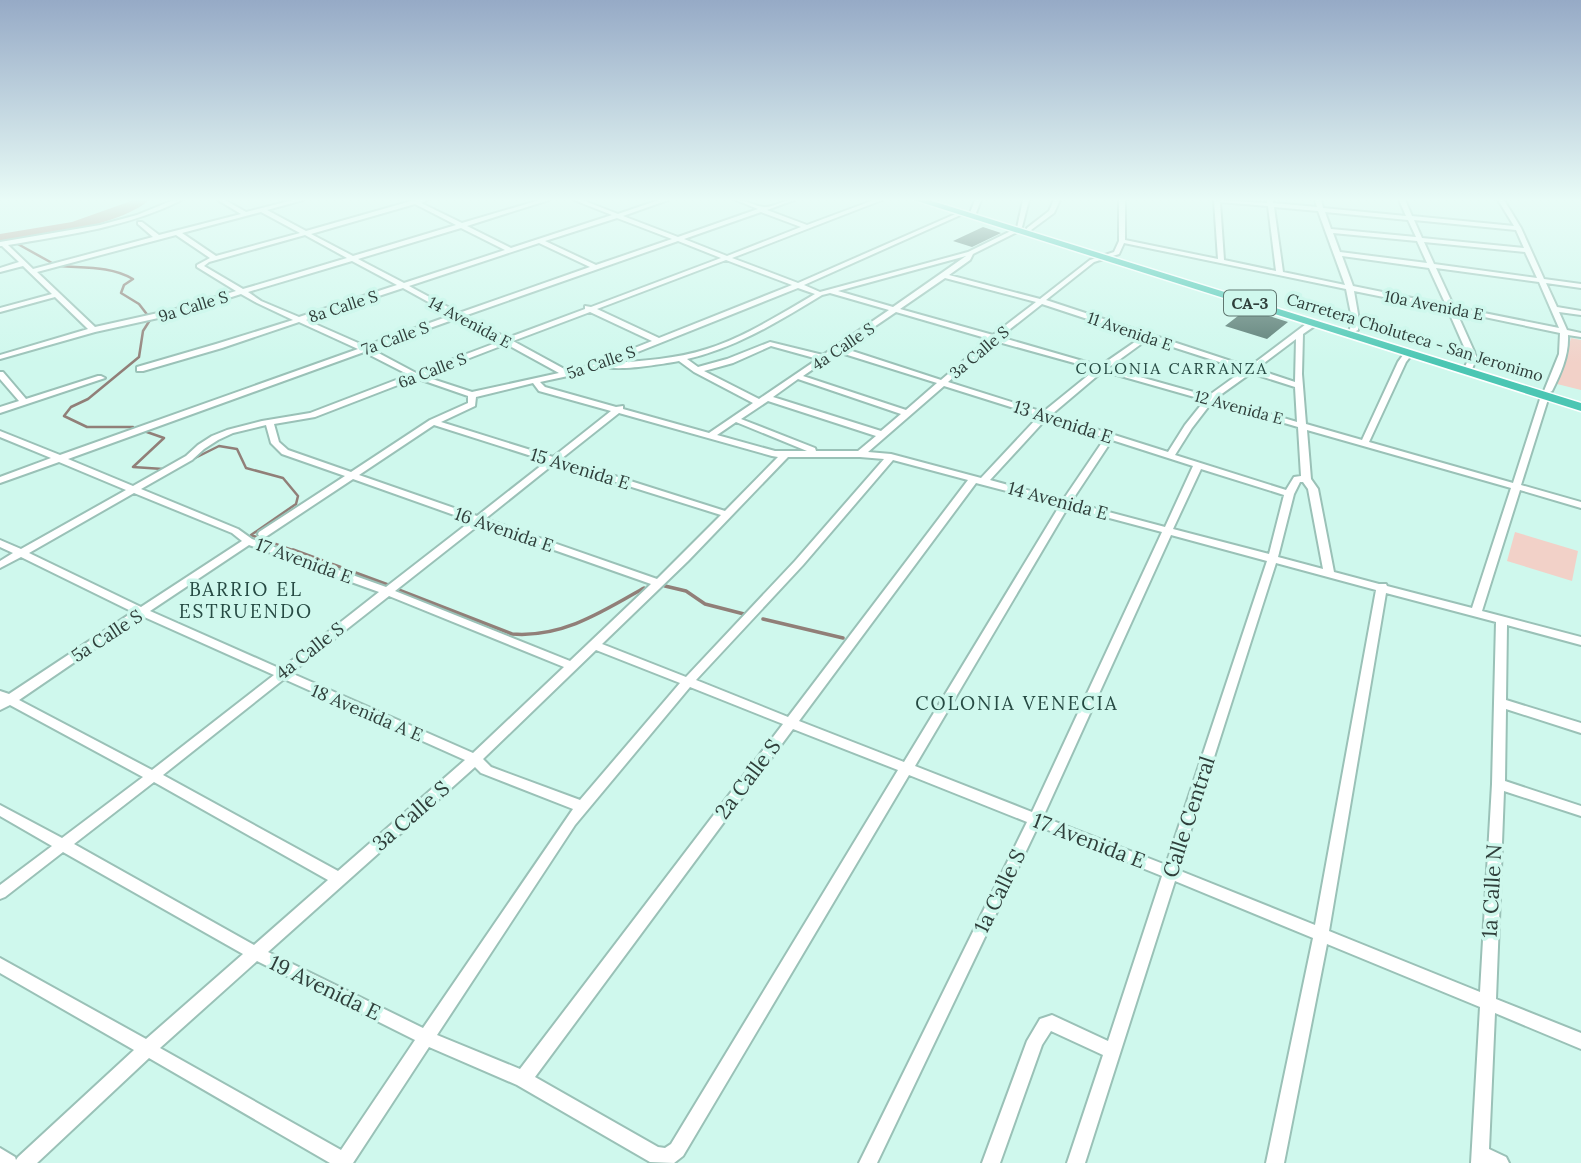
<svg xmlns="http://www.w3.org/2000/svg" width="1581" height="1163" font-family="Lora,serif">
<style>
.green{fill:#f2d1c8}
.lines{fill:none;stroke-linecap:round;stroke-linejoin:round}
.stream-far1{stroke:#917f78;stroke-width:2.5}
.stream{stroke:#917f78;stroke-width:3.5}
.river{fill:#bb9b92;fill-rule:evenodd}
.building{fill:#577971}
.minor-casing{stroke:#9ac1b7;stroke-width:4}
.trunk-casing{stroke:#fff;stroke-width:3}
.minor{fill:#fff;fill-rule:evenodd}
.trunk{fill:#4bc6b3;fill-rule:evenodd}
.labels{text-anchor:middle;stroke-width:7;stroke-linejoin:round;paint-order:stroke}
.shield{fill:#cff8ed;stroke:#5f7670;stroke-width:2}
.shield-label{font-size:16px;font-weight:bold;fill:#2f3f3b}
.far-street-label{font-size:16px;fill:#2f3f3b;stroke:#cff8ed}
.far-neighbourhood-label{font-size:16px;letter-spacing:2px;fill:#264a43;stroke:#cff8ed}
.street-label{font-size:18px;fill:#2f3f3b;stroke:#cff8ed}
.neighbourhood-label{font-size:19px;letter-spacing:2px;fill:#264a43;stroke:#cff8ed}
.near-street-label{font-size:21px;fill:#2f3f3b;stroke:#cff8ed}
</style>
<rect width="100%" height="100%" fill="#cff8ed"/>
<path class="green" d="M1571,338L1581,340V390L1557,384Z
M1515,532L1578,551L1572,581L1507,561Z"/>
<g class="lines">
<path class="stream-far1" d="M4,237L13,240
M16,243L52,263
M60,266C85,268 111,266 133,279L124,285L121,293L139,304L149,317
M133,427H87L64,416L71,407L88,399L139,357L143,331L150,320
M144,431L164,438L133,467L163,469
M183,464L219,446L237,449L246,468L283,478L298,496L296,504L251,535L298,552"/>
<path class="stream" d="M293,550L388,585
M665,586L686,591L705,604L744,614
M396,589L512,634C562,638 602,612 644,588
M763,619L843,638"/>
<path class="river" d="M134,200H149C120,226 39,237 0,242V234L72,222Z"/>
</g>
<path class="building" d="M983,227L1001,233L972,247L953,241Z
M1247,309L1288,322L1267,339L1225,326Z"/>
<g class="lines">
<defs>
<path id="minor" d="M182,200C128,227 67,235 8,245L33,269L153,237L138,224V222H142L159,235L241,214L218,200H225L246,212L293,200H303L267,210L306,231L415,200H427L421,203L462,223L540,200H549L467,226L511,248L612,215L574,200H582L618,214L659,200H668L623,216L678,237L758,209L736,200C747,200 756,207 765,207C774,207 783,200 794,200L767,210L807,225L874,200H882L732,258L798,283L960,212L965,213L804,285L820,292L968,252L1017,228L1023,200H1029L1022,227L1019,229V231L973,254L970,260L949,275L1040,299L1090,260L1114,252L1119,241V200H1125V240L1218,259L1214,200L1267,203V200H1273V203L1317,207L1315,200H1321L1323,208L1406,216L1399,200H1405L1412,216L1514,226L1498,200H1504L1521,228L1544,279L1581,284V288L1546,283L1557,307L1581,311V315L1559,312L1567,330L1581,333V337L1568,335C1569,355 1561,373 1552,391L1548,393L1544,391L1559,354L1560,333L1456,311L1477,358L1471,371L1467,373L1463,371L1469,358L1448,310L1354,291L1358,314V330L1354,332L1350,330L1351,314L1346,289L1124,243L1119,254L1094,262L1046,300L1249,367L1310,321H1316V325L1303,334L1302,374L1306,424L1362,440L1398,362L1406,351H1412L1413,353L1406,362L1369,442L1513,483L1541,396L1545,394L1549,396L1521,485L1581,502V508L1520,490L1482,611L1581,637V645L1507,625L1506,700L1581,723V733L1506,709L1505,781L1581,806V816L1504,791L1496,999L1581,1033V1049L1495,1013L1489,1149L1506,1157L1509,1163H1471L1480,1007L1327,944L1284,1163H1266L1313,938L1175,881L1085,1163H1067L1103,1055L1051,1031L1042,1045L1000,1163H982L1027,1041L1040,1019L1052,1015L1108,1041L1162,876L1038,826L877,1163H859L1027,822L909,775L683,1156L674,1163L650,1162L517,1085L429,1047L353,1163H330L149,1058L37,1163H0V1148L15,1157L16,1160L18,1157L134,1050L0,973V958L146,1039L243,954L63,852L5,897L0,899V885L52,846L0,816V805L62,838L143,777L10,705L0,710V691L9,694L133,612L21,557L0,568V561L13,553L0,547V540L21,549L126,490L59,462L0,483V477L51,458L0,437V431L60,455L358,349L299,322L222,348L143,371H137V367L216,344L293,320L257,303L241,294L181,313L95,332L0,359V355L88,329L55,297L0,312V308L52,294L23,266L0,272V268L19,262L2,246H0V242L100,225L137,215L171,201ZM1220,202L1268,206L1276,271L1224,260ZM415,204L456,225L353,256L311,234ZM1274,207L1318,211L1345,285L1283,272ZM261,212L300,233L216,256L182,233ZM761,212L801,227L727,256L684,239ZM1325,212L1408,220L1416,237L1331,229ZM617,218L672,239L596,265L545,241ZM1414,220L1516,230L1524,248L1422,238ZM461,228L505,250L404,283L358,259ZM1333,233L1417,241L1427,263L1340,252ZM176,235L210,258L197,265V267L236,291L176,309L95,327L37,272ZM305,235L347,258L243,289L204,266L209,262ZM678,241L721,258L591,307L585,306V309L507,338L464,316ZM1424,242L1525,252L1537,278L1434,264ZM539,243L590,267L459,313L409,286ZM966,256L893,307L838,291ZM1342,256L1429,268L1446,305L1353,286ZM726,260L792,285L659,338L597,309ZM352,261L397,285L299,317L261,301L248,292ZM1436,268L1539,282L1559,328L1454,307ZM945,278L1036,302L993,335L900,309ZM403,288L452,315L365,346L306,320ZM798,288L815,294C780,314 745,337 707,349C676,359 642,361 610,363ZM830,293L889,310L823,355L770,342L727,359L698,367L687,359C736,348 779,321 822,295ZM1042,304L1142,337L1100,366L1000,337ZM590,312L652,341L592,365L568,371L513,341ZM896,312L989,339L941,380L843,348ZM458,318L501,341L416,373L371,349ZM1148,339L1244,370L1208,396L1108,368ZM1296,339L1295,382L1256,369ZM995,341L1096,369L1043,412L948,382ZM506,344L559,373L472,392L423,376ZM771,346L818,359L759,399L704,371L733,363ZM364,352L409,375L310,413L262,421L227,430L212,436L198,445L186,456L133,486L68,459ZM838,352L937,383L906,410L803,376ZM679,361L694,372L753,403L709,433L623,409V406L616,407L545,387L540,382L568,376L603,366C616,372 662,364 679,361ZM1103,371L1205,400L1185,425L1168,452L1051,415ZM1251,373L1295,387L1297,422L1216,398ZM416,378L468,396V403L430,420L351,472L288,450L279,442L274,424L315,417ZM798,379L901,414L881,431L773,397ZM533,383L539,391L611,411L553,457L441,422L475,406L476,397ZM944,386L1039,416L981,478L891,454L868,452ZM768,401L876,436L858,451H816L815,448L741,419ZM1212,402L1298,427L1301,476L1294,477L1286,490L1175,455L1192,428ZM619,413L772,456L778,457L725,511L561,459ZM1046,419L1105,438L1063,500L990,480ZM736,422L807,451H775L717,435ZM266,425L271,443L282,454L345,476L259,532L258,534L259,536H267L353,479L471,521L386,587L252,539L238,529L141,489L192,460L204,449L218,440L233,433ZM434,425L547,461L477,516L359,475ZM1307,430L1511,488L1472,608L1387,586L1386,584H1379L1334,572L1318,489L1311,479ZM1112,440L1193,466L1165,527L1071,502ZM788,457H860L884,459L795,561L686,677L602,644L688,561ZM893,460L968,480L788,717L696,680L803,565ZM555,463L721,515L657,579L485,519ZM1201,469L1284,495L1269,554L1173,529ZM1300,482H1303L1308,489L1323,569L1278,557L1294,494ZM976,483L1060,505L904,762L799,721ZM134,493L232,533L242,541L141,607L29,553ZM1068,507L1162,532L1032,812L915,766ZM480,524L651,584L570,661L395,591ZM1171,535L1267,561L1166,865L1043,817ZM249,545L379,592L281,669L150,611ZM1276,563L1376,590L1315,925L1178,870ZM1386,593L1496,622L1492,784L1480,992L1329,931ZM389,596L564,667L473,753L291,673ZM142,616L274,675L152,770L19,700ZM596,650L680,683L580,800L491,767L483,759ZM284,679L465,760L338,871L163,775ZM690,687L783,724L520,1069L437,1035L575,825ZM793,729L898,770L671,1144L665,1148L658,1147L535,1077ZM475,767L481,773L573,809L423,1028L268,952ZM154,782L328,880L254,945L74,844ZM257,961L415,1040L341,1150L160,1048Z
M975,200H981L976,213L973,215L970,213Z
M1054,200H1060L1054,213L1031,230H1027V228L1049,211Z
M0,372H3L26,399L98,376H101L105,378L0,413V407L19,401L0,379Z"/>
<path id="trunk" d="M914,200H929L1581,403V411Z"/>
</defs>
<use href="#minor" class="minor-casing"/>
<use href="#trunk" class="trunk-casing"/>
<use href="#minor" class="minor"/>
<use href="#trunk" class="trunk"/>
</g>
<linearGradient id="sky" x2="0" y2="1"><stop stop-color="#96aac6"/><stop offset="0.55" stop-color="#e9fcf7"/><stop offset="1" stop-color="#e9fcf7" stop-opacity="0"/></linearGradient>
<rect width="1581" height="363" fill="url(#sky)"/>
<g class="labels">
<rect class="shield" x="1224" y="290.5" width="52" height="25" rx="5"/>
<g class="shield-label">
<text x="1250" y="309">CA-3</text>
</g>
<g class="far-street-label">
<text transform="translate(1434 305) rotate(11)" y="6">10a Avenida E</text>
<text transform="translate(193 306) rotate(-17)" y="6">9a Calle S</text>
<text transform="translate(343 306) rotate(-18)" y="6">8a Calle S</text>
<text transform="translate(470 322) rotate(28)" y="6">14 Avenida E</text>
<text transform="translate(1130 331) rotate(19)" y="6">11 Avenida E</text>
<text transform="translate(1415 337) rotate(17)" y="6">Carretera Choluteca - San Jeronimo</text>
<text transform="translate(395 338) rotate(-20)" y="6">7a Calle S</text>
<text transform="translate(843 346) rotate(-34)" y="6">4a Calle S</text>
<text transform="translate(979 352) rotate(-40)" y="6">3a Calle S</text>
<text transform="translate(601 362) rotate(-19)" y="6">5a Calle S</text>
<text transform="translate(432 370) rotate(-21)" y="6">6a Calle S</text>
<text transform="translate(1239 407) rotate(15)" y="6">12 Avenida E</text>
</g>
<g class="far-neighbourhood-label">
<text x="1172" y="374">COLONIA CARRANZA</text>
</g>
<g class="street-label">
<text transform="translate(1063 422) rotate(18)" y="6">13 Avenida E</text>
<text transform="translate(580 469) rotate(17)" y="6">15 Avenida E</text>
<text transform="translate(1058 501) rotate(15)" y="6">14 Avenida E</text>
<text transform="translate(504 530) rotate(19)" y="6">16 Avenida E</text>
<text transform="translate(304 561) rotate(20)" y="6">17 Avenida E</text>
<text transform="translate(107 636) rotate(-33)" y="6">5a Calle S</text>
<text transform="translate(310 651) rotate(-38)" y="6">4a Calle S</text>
<text transform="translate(367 713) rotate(23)" y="6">18 Avenida A E</text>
</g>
<g class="neighbourhood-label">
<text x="246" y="596">BARRIO EL<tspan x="246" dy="22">ESTRUENDO</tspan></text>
<text x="1017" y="710">COLONIA VENECIA</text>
</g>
<g class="near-street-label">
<text transform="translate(748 779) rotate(-53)" y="7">2a Calle S</text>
<text transform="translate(411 816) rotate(-41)" y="7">3a Calle S</text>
<text transform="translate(1189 817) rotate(-72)" y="7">Calle Central</text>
<text transform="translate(1089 841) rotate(21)" y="7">17 Avenida E</text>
<text transform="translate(1000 891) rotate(-64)" y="7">1a Calle S</text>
<text transform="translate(1492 891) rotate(-87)" y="7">1a Calle N</text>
<text transform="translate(325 988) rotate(26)" y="7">19 Avenida E</text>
</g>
</g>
</svg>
